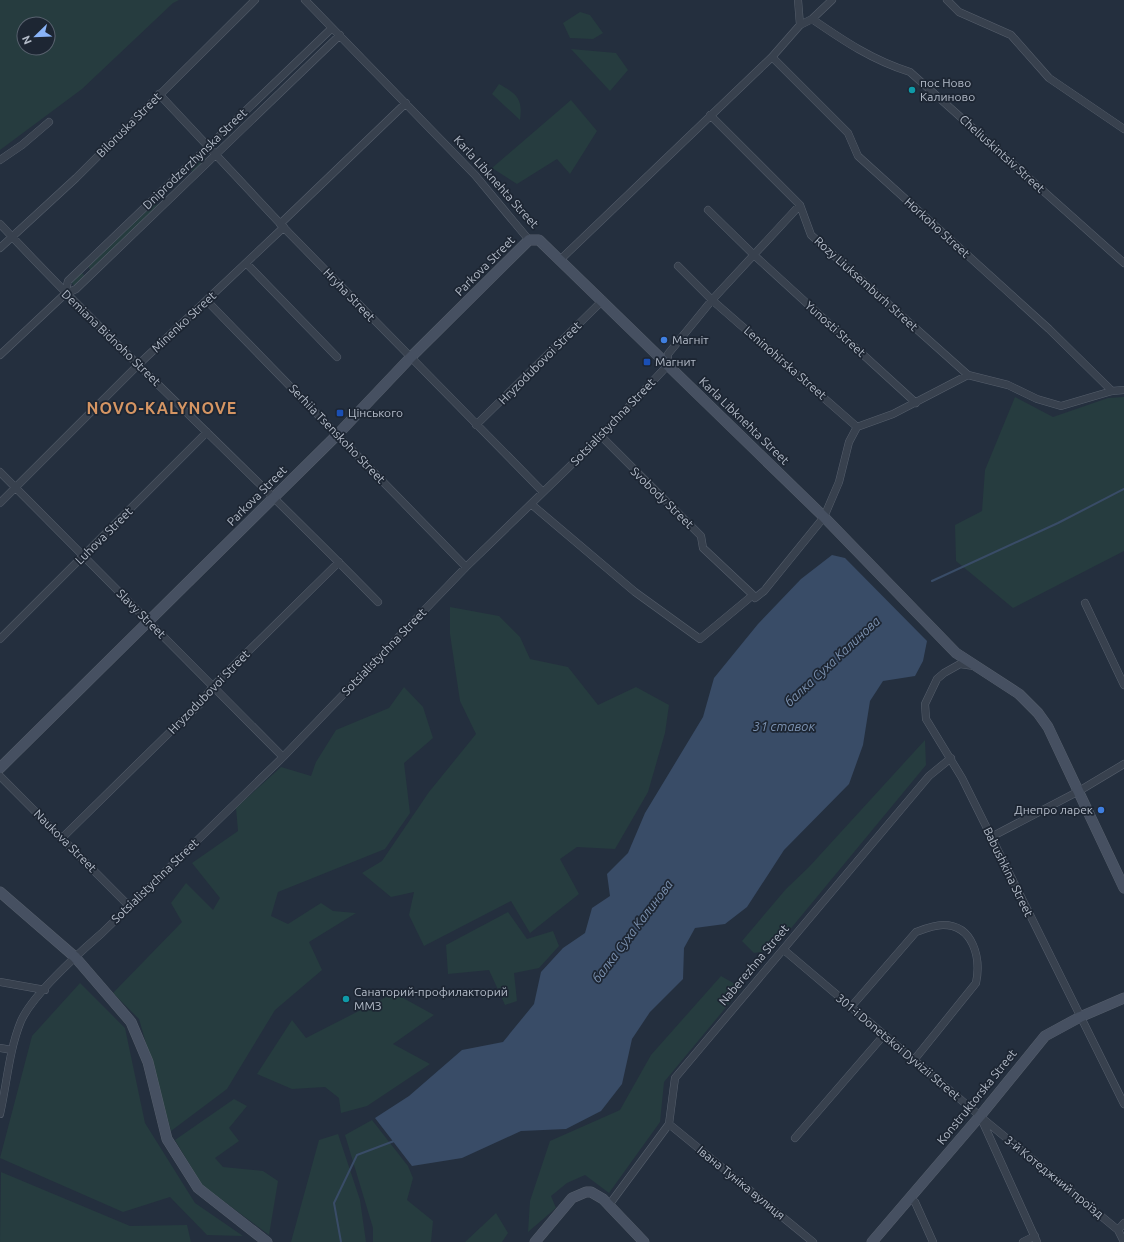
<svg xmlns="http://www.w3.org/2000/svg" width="1124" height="1242" font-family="Ubuntu,sans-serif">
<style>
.green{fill:#263c3f;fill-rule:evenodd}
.water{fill:#394c67}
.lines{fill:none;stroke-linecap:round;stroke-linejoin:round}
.stream{stroke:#394c67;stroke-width:2}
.street-casing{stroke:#565f6c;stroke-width:8}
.secondary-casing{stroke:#565f6c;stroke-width:11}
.street{stroke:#38414e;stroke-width:7}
.secondary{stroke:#465061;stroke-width:10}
.culture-dot{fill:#0f9aa8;stroke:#1d2633;stroke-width:1.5}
.shop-dot{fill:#3f7fe0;stroke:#1d2633;stroke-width:1.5}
.transit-dot{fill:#1a4fb4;stroke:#1d2633;stroke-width:1.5}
.labels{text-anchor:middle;stroke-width:3.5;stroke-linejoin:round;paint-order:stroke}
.poi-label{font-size:12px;fill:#b4bcc9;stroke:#1d2633;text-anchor:start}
.street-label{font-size:12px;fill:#b4bcc9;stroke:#1d2633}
.water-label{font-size:13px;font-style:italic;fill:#7c92b1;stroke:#1d2633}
.district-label{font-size:16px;font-weight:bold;letter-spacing:1px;fill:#d59563;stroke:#1d2633}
</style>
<rect width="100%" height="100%" fill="#242f3e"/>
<path class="green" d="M0,0H179L173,3L82,89L0,150ZM24,24H48V48H24Z
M580,12L590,15L603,33L593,39L570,38L563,23Z
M571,49L616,53L628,70L610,91Z
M499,84C517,94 523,99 520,120L492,94Z
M571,100L597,131L570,174L557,159L517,184L492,168Z
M202,158L208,159L194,173L190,169Z
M155,203L160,206L91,271L88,266Z
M81,272L85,276L74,286L72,283Z
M1015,397L1053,417L1108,398L1124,397V551L1013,608L956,561L955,525L982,511L985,470Z
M450,607L499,616L520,637L530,659L568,667L598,705L636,687L669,705L665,733L648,792L615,849L577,847L560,859L579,894L530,933L511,901L424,946L409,915L414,892L391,897L362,873L382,861L429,792L476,734L460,701L450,634Z
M404,687L423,707L433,738L404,763L410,813L385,849L278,892L271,916L288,924L321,903L333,911L356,913L309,942L322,970L275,1010L227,1089L171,1131L139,1019L113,993L182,922L171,903L186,883L213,910L220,898L192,863L238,831L236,808L281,767L311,776L316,762L336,730L389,708Z
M925,740L926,765L773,950L754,953L742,941L786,889L809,867Z
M508,912L527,939L553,931L559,946L539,968L514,973L517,1001L505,1005L489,970L448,974L446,945Z
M721,976L742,988L664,1082L660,1122L609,1193L585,1175L567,1183L551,1196L556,1208L528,1232L530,1201L550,1141L620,1110L651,1055Z
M80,983L125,1028L145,1123L195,1203L243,1236L207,1235L170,1197L123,1212L0,1158L32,1036Z
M394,993L434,1015L393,1044L430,1064L367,1106L341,1113L339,1098L325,1087L292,1089L257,1074L292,1020L306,1038Z
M234,1099L247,1106L229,1128L239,1141L215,1158L223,1167L263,1171L278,1181L269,1235L202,1185L175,1140Z
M372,1120L408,1166L413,1178L407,1200L433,1221L431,1242H373V1228L345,1135Z
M338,1134L360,1200L366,1242H291L319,1140Z
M1,1172L130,1226L187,1225L191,1242H0Z
M496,1213L508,1233L502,1242H465Z"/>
<path class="water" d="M832,555L845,558L927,641L923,661L915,676L883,681L870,701L863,745L849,784L784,850L747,907L725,924L695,928L684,948L683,979L650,1012L632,1039L622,1084L601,1111L566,1129L521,1131L462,1158L412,1166L375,1118L409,1096L462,1050L503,1042L534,1004L541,972L563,948L585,933L592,908L610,896L607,874L628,853L645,813L703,717L714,678L758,624L801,579Z"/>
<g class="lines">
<path class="stream" d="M932,581L1058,523L1124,489
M341,1242L334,1203L357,1155L394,1141"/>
<defs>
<path id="street" d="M305,0L475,175L529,240
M798,0L800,25
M947,0L959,12L1011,35L1049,78L1124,129
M812,19C844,41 872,60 910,72L1124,263
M772,57L848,133L858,156L1049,329L1112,391
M159,94L289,233L543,492
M710,115L800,205L811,235L968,375
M0,160L22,145L49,122
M708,210L754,255L916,403
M0,224C122,354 253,474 378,602
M280,224L406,103
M0,248L76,178L255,0
M561,259L772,57L800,25L812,19L832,0
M246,263L337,357
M678,266L712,300L857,427
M65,294L68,281L332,28
M207,301L466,567
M0,355L65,294L76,289L340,35
M476,425L603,300
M601,436L701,536L703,548L753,595
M0,472L283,757
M0,503L139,364L284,227
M531,504L635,592L700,639L753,595L755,598L764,591L824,517L839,482L849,442L857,427L893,414L968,375L1008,385L1037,399L1061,406L1112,391L1124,390
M1085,603L1124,685
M0,639L207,432
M974,666L960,664L944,673L937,679L925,704L926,719L962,778L1124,1104
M0,776L129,906
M991,837L1079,791L1124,764
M62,838L176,726L200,704L213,686L339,562
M784,950L980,1116L1037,1242
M0,982L45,990
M851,1007L916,932C924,929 934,925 943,925C974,925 981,959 976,983L914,1060
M0,1048L12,1050
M0,1114C7,1083 9,1050 21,1021C33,994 79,953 102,933L283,757L466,567L601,436L668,365V354L712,300L800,205
M982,1118L1118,1230L1124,1242
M669,1124L813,1242
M795,1138L884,1035
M909,1199L915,1202L933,1242
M609,1205L669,1124L675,1078L929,776L951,758
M1118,1230L1124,1223
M1023,1242L1035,1236"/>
<path id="secondary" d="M0,768L338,434L410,358L529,240H539L824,517L956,653L1019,694L1038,713L1048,727L1124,888
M0,892L75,957L131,1022L148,1062L167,1139L198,1188L267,1242
M535,1242L572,1198L586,1192H591L603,1199L644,1242
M872,1242L980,1116L1045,1036L1080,1017L1124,998"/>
</defs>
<use href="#street" class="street-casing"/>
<use href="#secondary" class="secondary-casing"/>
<use href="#street" class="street"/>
<use href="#secondary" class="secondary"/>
</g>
<g class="culture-dot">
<circle cx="912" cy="90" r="4"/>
<circle cx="346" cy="999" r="4"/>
</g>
<g class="shop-dot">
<circle cx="664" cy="340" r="4"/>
<circle cx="1101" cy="810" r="4"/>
</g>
<g class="transit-dot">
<rect x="643" y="358" width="8" height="8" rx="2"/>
<rect x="336" y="409" width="8" height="8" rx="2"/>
</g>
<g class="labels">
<g class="poi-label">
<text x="920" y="87">пос Ново<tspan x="920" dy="14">Калиново</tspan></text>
<text x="672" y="344">Магніт</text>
<text x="655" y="366">Магнит</text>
<text x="348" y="417">Цінського</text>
<text x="1093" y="814" text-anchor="end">Днепро ларек</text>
<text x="354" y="996">Санаторий-профилакторий<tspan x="354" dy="14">ММЗ</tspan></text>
</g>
<g class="street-label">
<text transform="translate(129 125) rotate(-45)" y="4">Biloruska Street</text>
<text transform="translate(1002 154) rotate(42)" y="4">Cheliuskintsiv Street</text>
<text transform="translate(195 159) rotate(-44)" y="4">Dniprodzerzhynska Street</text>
<text transform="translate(496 182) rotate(48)" y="4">Karla Libknehta Street</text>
<text transform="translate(937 228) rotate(42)" y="4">Horkoho Street</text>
<text transform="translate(485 266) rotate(-45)" y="4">Parkova Street</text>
<text transform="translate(866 284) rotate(42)" y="4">Rozy Liuksemburh Street</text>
<text transform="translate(349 295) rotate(46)" y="4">Hryha Street</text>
<text transform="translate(184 322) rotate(-43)" y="4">Minenko Street</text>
<text transform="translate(835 329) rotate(42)" y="4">Yunosti Street</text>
<text transform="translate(111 338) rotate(44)" y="4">Demiana Bidnoho Street</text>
<text transform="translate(540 363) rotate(-45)" y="4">Hryzodubovoi Street</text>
<text transform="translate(785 363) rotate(41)" y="4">Leninohirska Street</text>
<text transform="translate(744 421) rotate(44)" y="4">Karla Libknehta Street</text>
<text transform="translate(613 422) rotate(-46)" y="4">Sotsialistychna Street</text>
<text transform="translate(337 434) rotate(46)" y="4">Serhiia Tsenskoho Street</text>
<text transform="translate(257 496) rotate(-45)" y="4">Parkova Street</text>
<text transform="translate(662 498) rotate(44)" y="4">Svobody Street</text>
<text transform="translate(104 536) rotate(-45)" y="4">Luhova Street</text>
<text transform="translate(141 614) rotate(45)" y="4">Slavy Street</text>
<text transform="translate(384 652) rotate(-46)" y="4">Sotsialistychna Street</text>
<text transform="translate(209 692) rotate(-46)" y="4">Hryzodubovoi Street</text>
<text transform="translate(65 841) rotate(45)" y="4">Naukova Street</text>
<text transform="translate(1008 872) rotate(64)" y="4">Babushkina Street</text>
<text transform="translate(155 881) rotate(-44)" y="4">Sotsialistychna Street</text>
<text transform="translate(754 965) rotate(-50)" y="4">Naberezhna Street</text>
<text transform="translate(898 1047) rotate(40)" y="4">301-i Donetskoi Dyvizii Street</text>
<text transform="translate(977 1097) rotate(-51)" y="4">Konstruktorska Street</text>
<text transform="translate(1054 1177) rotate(39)" y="4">3-й Котеджний проїзд</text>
<text transform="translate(741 1183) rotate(39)" y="4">Івана Туніка вулиця</text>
</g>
<g class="water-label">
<text transform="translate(832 661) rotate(-43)" y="5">балка Суха Калинова</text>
<text x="784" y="731">31 ставок</text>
<text transform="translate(632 931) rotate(-53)" y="5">балка Суха Калинова</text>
</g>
<g class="district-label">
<text x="162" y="414">NOVO-KALYNOVE</text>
</g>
</g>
<g transform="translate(36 36) rotate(247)"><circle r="19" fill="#1d2633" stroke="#59626f"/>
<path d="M0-3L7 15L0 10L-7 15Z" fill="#8ab4f8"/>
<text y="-6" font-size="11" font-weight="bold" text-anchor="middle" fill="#b4bcc9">N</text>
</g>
</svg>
